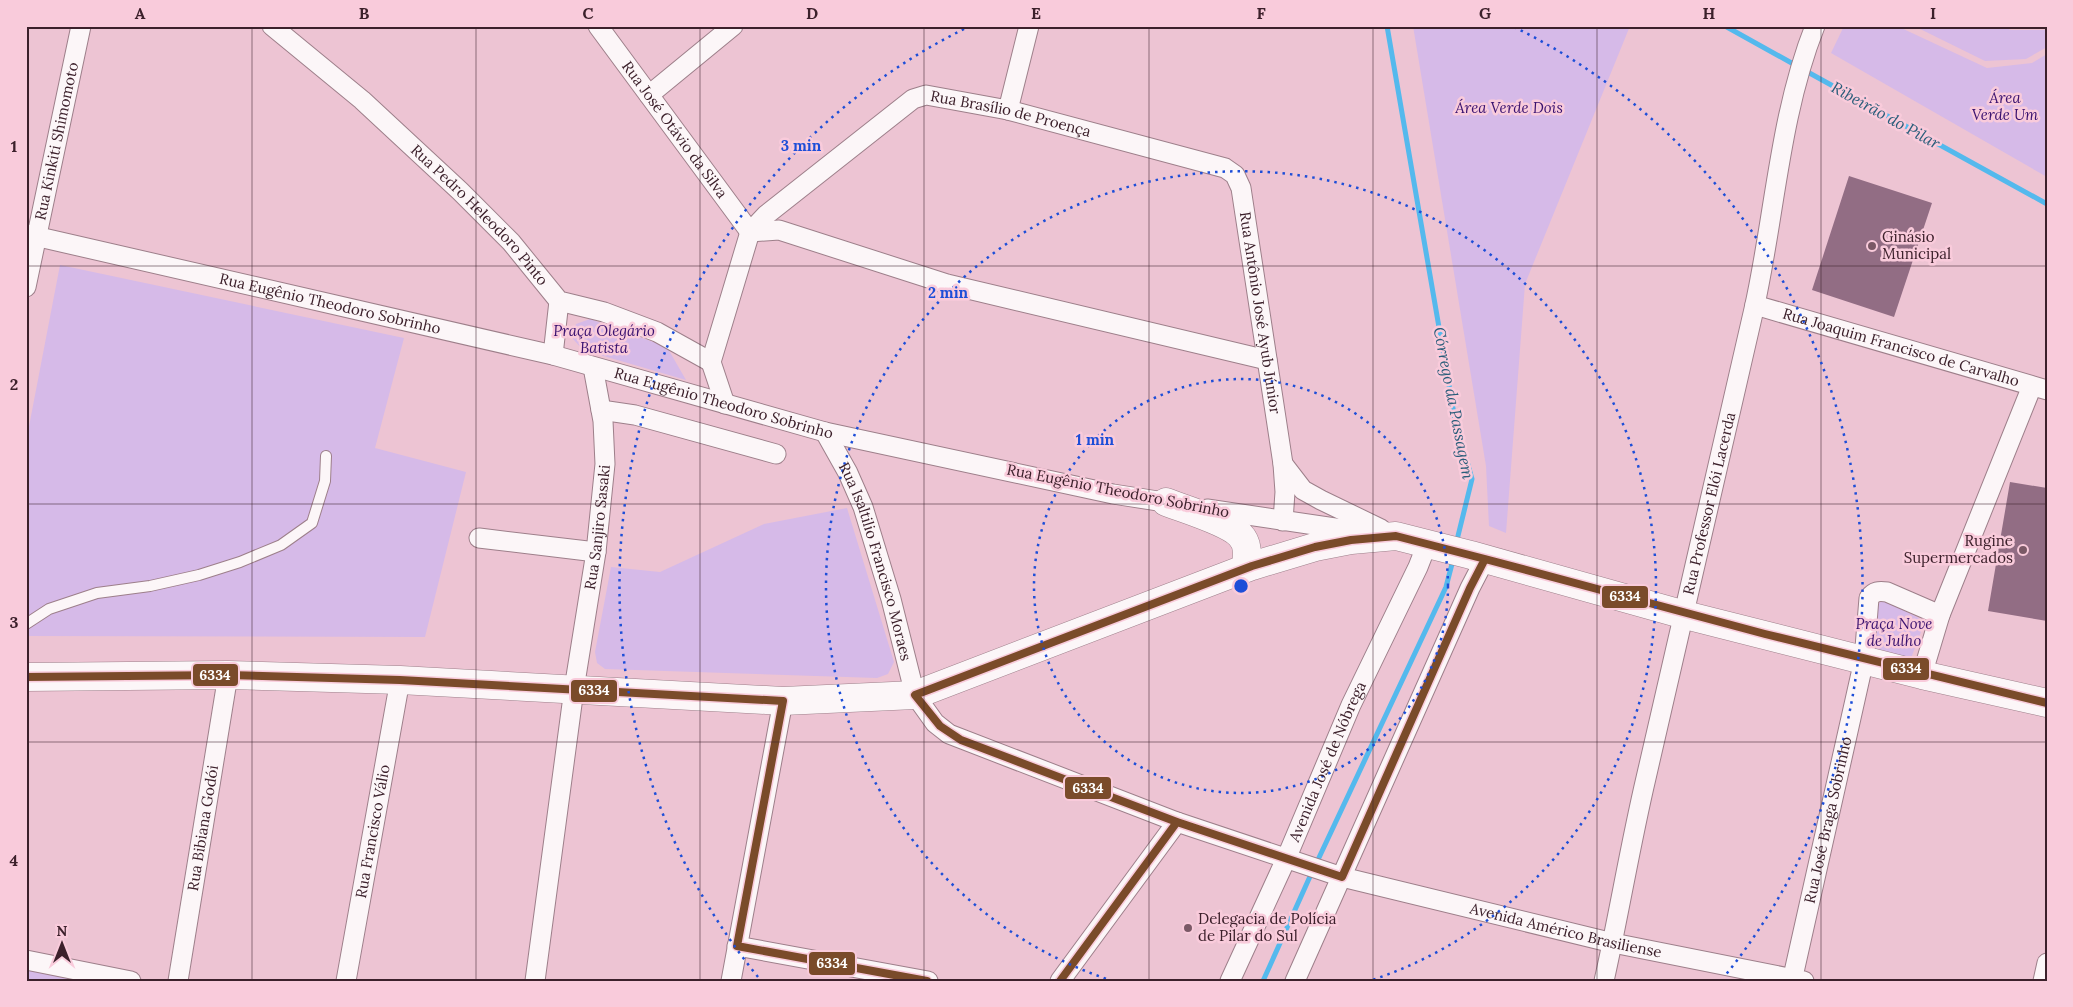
<svg xmlns="http://www.w3.org/2000/svg" width="2073" height="1007" font-family="Lora,serif">
<style>
.green{fill:#d6bae8}
.lines{fill:none;stroke-linecap:round;stroke-linejoin:round}
.stream{stroke:#54b9ed;stroke-width:5}
.building{fill:#926d84}
.service-casing{stroke:#9d7f8a;stroke-width:12}
.minor-casing{stroke:#9d7f8a;stroke-width:21}
.primary-casing{stroke:#9d7f8a;stroke-width:29}
.service{stroke:#fcf6f8;stroke-width:10}
.minor{stroke:#fcf6f8;stroke-width:19}
.primary{stroke:#fcf6f8;stroke-width:28}
.bus-1-casing{stroke:#f9cbdb;stroke-width:11}
.bus-1{stroke:#7a4b2a;stroke-width:8}
.grid{fill:none;stroke:#3c202b;stroke-width:1;stroke-opacity:0.55}
.ring{fill:none;stroke:#1d4ed8;stroke-width:2.5;stroke-dasharray:2.5 5}
.poi-dot{fill:#7a5966;stroke:#f9cbdb;stroke-width:2}
.labels{text-anchor:middle;stroke-width:5;stroke-linejoin:round;paint-order:stroke}
.park-label{font-size:15px;font-style:italic;fill:#39116f;stroke:#f9cbdb}
.street-label{font-size:15px;fill:#3c202b;stroke:#f9cbdb}
.poi-label{font-size:15px;fill:#3c202b;stroke:#f9cbdb;text-anchor:start}
.water-label{font-size:16px;font-style:italic;fill:#295d7a;stroke:#f9cbdb}
.centre{fill:#1d4ed8;stroke:#f9cbdb;stroke-width:2.5}
.ring-label{font-size:15px;text-anchor:middle;font-weight:bold;fill:#1d4ed8;stroke:#f9cbdb;stroke-width:5;stroke-linejoin:round;paint-order:stroke}
.line-badge{stroke:#f9cbdb;stroke-width:2}
.badge-label{font-size:14px;text-anchor:middle;font-weight:bold;fill:#fff}
.neatline{fill:none;stroke:#3c202b;stroke-width:2}
.grid-label{font-size:16px;text-anchor:middle;font-weight:bold;fill:#3c202b}
</style>
<rect width="100%" height="100%" fill="#edc4d3"/>
<path class="green" d="M1413,26H1630L1525,284L1506,533L1489,526L1486,466Z
M1844,26H1897L1987,68L2032,63L2047,54V177L1831,53Z
M1914,26H1999L2011,30H2047V47L2026,59L1985,61Z
M60,265L404,338L375,448L466,472L425,637L26,636V442Z
M590,319L667,347L686,380L583,350L573,339L576,324Z
M847,508L894,662L888,674L877,678L605,669L597,663L595,652L611,567L660,572L764,524Z
M1883,600L1925,621L1910,661L1865,650L1875,607Z
M26,965L89,981H26Z"/>
<g class="lines">
<path class="stream" d="M1387,26L1455,420L1472,479L1456,544
M1725,26L1797,66
M1804,70L2047,204
M1316,864L1446,587L1453,560
M1263,981L1312,872"/>
</g>
<path class="building" d="M1849,176L1932,203L1894,317L1812,290Z
M2010,482L2047,488V621L1988,611Z"/>
<g class="lines">
<defs>
<path id="service" d="M26,624L49,609L97,593L150,586L199,575L240,562L281,545L312,523L325,481L326,456"/>
<g id="minor">
<path id="s1" d="M272,26L362,100L460,191L511,242L559,301L604,312L657,332L711,362"/>
<path id="s2" d="M598,26L750,232L779,230L947,284L1267,360"/>
<path d="M649,95L733,26"/>
<path d="M1008,110L1029,26"/>
<path id="s3" d="M26,234L553,355L825,432L1113,494L1177,504"/>
<path id="s4" d="M26,287L81,26"/>
<path id="s5" d="M1755,305L2047,390"/>
<path d="M553,355L559,301"/>
<path id="s6" d="M725,404L711,362L750,232L766,215L913,99L926,95L1008,110L1225,168L1235,175L1241,188L1283,464L1285,492L1283,521"/>
<path d="M601,410L635,415L776,454"/>
<path id="s7" d="M825,432L848,473L863,507L891,599L915,695L935,723L949,734L1177,822L1342,877L1613,943L1804,981"/>
<path d="M1283,464L1303,490L1321,500L1381,529"/>
<path d="M1207,509L1362,532"/>
<path d="M479,538L596,552"/>
<path d="M1922,675L1940,615L2032,386"/>
<path d="M737,946L928,981"/>
<path d="M26,960L131,981"/>
<path id="s8" d="M178,981L228,675"/>
<path id="s9" d="M346,981L400,680"/>
<path id="s10" d="M535,981L574,689L596,552L605,464L603,421L593,367"/>
<path d="M731,981L783,701"/>
<path d="M1060,981L1177,822"/>
<path id="s11" d="M1230,981L1286,859L1351,705L1418,567L1427,544"/>
<path d="M1295,981L1470,588L1485,559"/>
<path id="s12" d="M1604,981C1619,914 1630,846 1646,778C1681,622 1719,466 1754,309C1775,215 1779,117 1815,26"/>
<path id="s13" d="M1792,981L1864,660L1869,598C1874,591 1879,591 1887,592L1940,615"/>
<path d="M2043,981L2047,963"/>
</g>
<path id="primary" d="M1166,502C1184,509 1228,522 1240,535C1249,544 1247,556 1246,568
M26,677L228,675L400,680L783,701L915,695L1252,566L1315,547L1351,540L1396,536L1471,555L1685,615L1922,675L2047,703"/>
</defs>
<use href="#service" class="service-casing"/>
<use href="#minor" class="minor-casing"/>
<use href="#primary" class="primary-casing"/>
<use href="#service" class="service"/>
<use href="#minor" class="minor"/>
<use href="#primary" class="primary"/>
<defs>
<path id="bus-1" d="M1396,536L1485,559L1470,588L1342,877L1177,822L961,740L940,726L915,695L1252,566L1315,547L1351,540Z
M1485,559L1765,634L2047,703
M26,677L228,675L400,680L783,701
M737,946L783,701
M737,946L927,981
M1060,981L1177,822"/>
</defs>
<use href="#bus-1" class="bus-1-casing"/>
<use href="#bus-1" class="bus-1"/>
</g>
<path class="grid" d="M252,26V981M476,26V981M700,26V981M924,26V981M1149,26V981M1373,26V981M1597,26V981M1821,26V981M26,266H2047M26,504H2047M26,742H2047"/>
<g class="ring">
<circle cx="1241" cy="586" r="207"/>
<path d="M1113 981A415 415 0 1 1 1369 981"/>
<path d="M758 977A622 622 0 0 1 968 27M1514 27A622 622 0 0 1 1724 977"/>
</g>
<g class="poi-dot">
<circle cx="1872" cy="246" r="5"/>
<circle cx="2023" cy="550" r="5"/>
<circle cx="1188" cy="928" r="5"/>
</g>
<g class="labels">
<g class="park-label">
<text x="2005" y="103">Área<tspan x="2005" dy="17">Verde Um</tspan></text>
<text x="1509" y="113">Área Verde Dois</text>
<text x="604" y="336">Praça Olegário<tspan x="604" dy="17">Batista</tspan></text>
<text x="1894" y="629">Praça Nove<tspan x="1894" dy="17">de Julho</tspan></text>
</g>
<g class="street-label">
<text dy="5" stroke="none"><textPath href="#s6" startOffset="491">Rua Brasílio de Proença</textPath></text>
<text dy="5" stroke="none"><textPath href="#s2" startOffset="129">Rua José Otávio da Silva</textPath></text>
<text dy="5" stroke="none"><textPath href="#s4" startOffset="149">Rua Kinkiti Shimomoto</textPath></text>
<text dy="5" stroke="none"><textPath href="#s1" startOffset="281">Rua Pedro Heleodoro Pinto</textPath></text>
<text dy="5" stroke="none"><textPath href="#s3" startOffset="312">Rua Eugênio Theodoro Sobrinho</textPath></text>
<text dy="5" stroke="none"><textPath href="#s6" startOffset="865">Rua Antônio José Ayub Júnior</textPath></text>
<text dy="5" stroke="none"><textPath href="#s5" startOffset="152">Rua Joaquim Francisco de Carvalho</textPath></text>
<text dy="5" stroke="none"><textPath href="#s3" startOffset="718">Rua Eugênio Theodoro Sobrinho</textPath></text>
<text transform="translate(1118 491) rotate(11)" y="5">Rua Eugênio Theodoro Sobrinho</text>
<text dy="5" stroke="none"><textPath href="#s12" startOffset="489">Rua Professor Elói Lacerda</textPath></text>
<text dy="5" stroke="none"><textPath href="#s10" startOffset="458">Rua Sanjiro Sasaki</textPath></text>
<text dy="5" stroke="none"><textPath href="#s7" startOffset="140">Rua Isaltilio Francisco Moraes</textPath></text>
<text dy="5" stroke="none"><textPath href="#s11" startOffset="240">Avenida José de Nóbrega</textPath></text>
<text dy="5" stroke="none"><textPath href="#s13" startOffset="165">Rua José Braga Sobrinho</textPath></text>
<text dy="5" stroke="none"><textPath href="#s8" startOffset="155">Rua Bibiana Godói</textPath></text>
<text dy="5" stroke="none"><textPath href="#s9" startOffset="152">Rua Francisco Válio</textPath></text>
<text dy="5" stroke="none"><textPath href="#s7" startOffset="980">Avenida Américo Brasiliense</textPath></text>
</g>
<g class="poi-label">
<text x="1882" y="242">Ginásio<tspan x="1882" dy="17">Municipal</tspan></text>
<text x="2013" y="546" text-anchor="end">Rugine<tspan x="2013" dy="17">Supermercados</tspan></text>
<text x="1198" y="924">Delegacia de Polícia<tspan x="1198" dy="17">de Pilar do Sul</tspan></text>
</g>
<g class="water-label">
<text transform="translate(1886 115) rotate(29)" y="6">Ribeirão do Pilar</text>
<text transform="translate(1454 403) rotate(79)" y="6">Córrego da Passagem</text>
</g>
</g>
<circle cx="1241" cy="586" r="8" class="centre"/>
<g class="ring-label">
<text x="801" y="151">3 min</text>
<text x="948" y="298">2 min</text>
<text x="1095" y="445">1 min</text>
</g>
<g class="line-badge">
<rect x="1601" y="585" width="48" height="24" rx="5" fill="#7a4b2a"/>
<rect x="1882" y="657" width="48" height="24" rx="5" fill="#7a4b2a"/>
<rect x="192" y="663" width="47" height="24" rx="5" fill="#7a4b2a"/>
<rect x="570" y="679" width="48" height="24" rx="5" fill="#7a4b2a"/>
<rect x="1064" y="776" width="48" height="24" rx="5" fill="#7a4b2a"/>
<rect x="808" y="951" width="48" height="25" rx="5" fill="#7a4b2a"/>
</g>
<g class="badge-label">
<text x="1625" y="601">6334</text>
<text x="1906" y="673">6334</text>
<text x="215" y="680">6334</text>
<text x="594" y="695">6334</text>
<text x="1088" y="793">6334</text>
<text x="832" y="968">6334</text>
</g>
<rect width="2073" height="1007" fill="none" stroke="#f9cbdb" stroke-width="55"/>
<g transform="translate(62 944)" stroke="#f9cbdb" stroke-width="4" paint-order="stroke">
<path d="M0-4L9 19L0 12L-9 19Z" fill="#3c202b"/>
<text y="-8" font-size="14" font-weight="bold" text-anchor="middle" fill="#3c202b">N</text>
</g>
<rect x="28" y="28" width="2018" height="952" class="neatline"/>
<g class="grid-label">
<text x="140" y="19">A</text>
<text x="364" y="19">B</text>
<text x="588" y="19">C</text>
<text x="812" y="19">D</text>
<text x="1036" y="19">E</text>
<text x="1261" y="19">F</text>
<text x="1485" y="19">G</text>
<text x="1709" y="19">H</text>
<text x="1933" y="19">I</text>
<text x="14" y="152">1</text>
<text x="14" y="390">2</text>
<text x="14" y="628">3</text>
<text x="14" y="866">4</text>
</g>
</svg>
